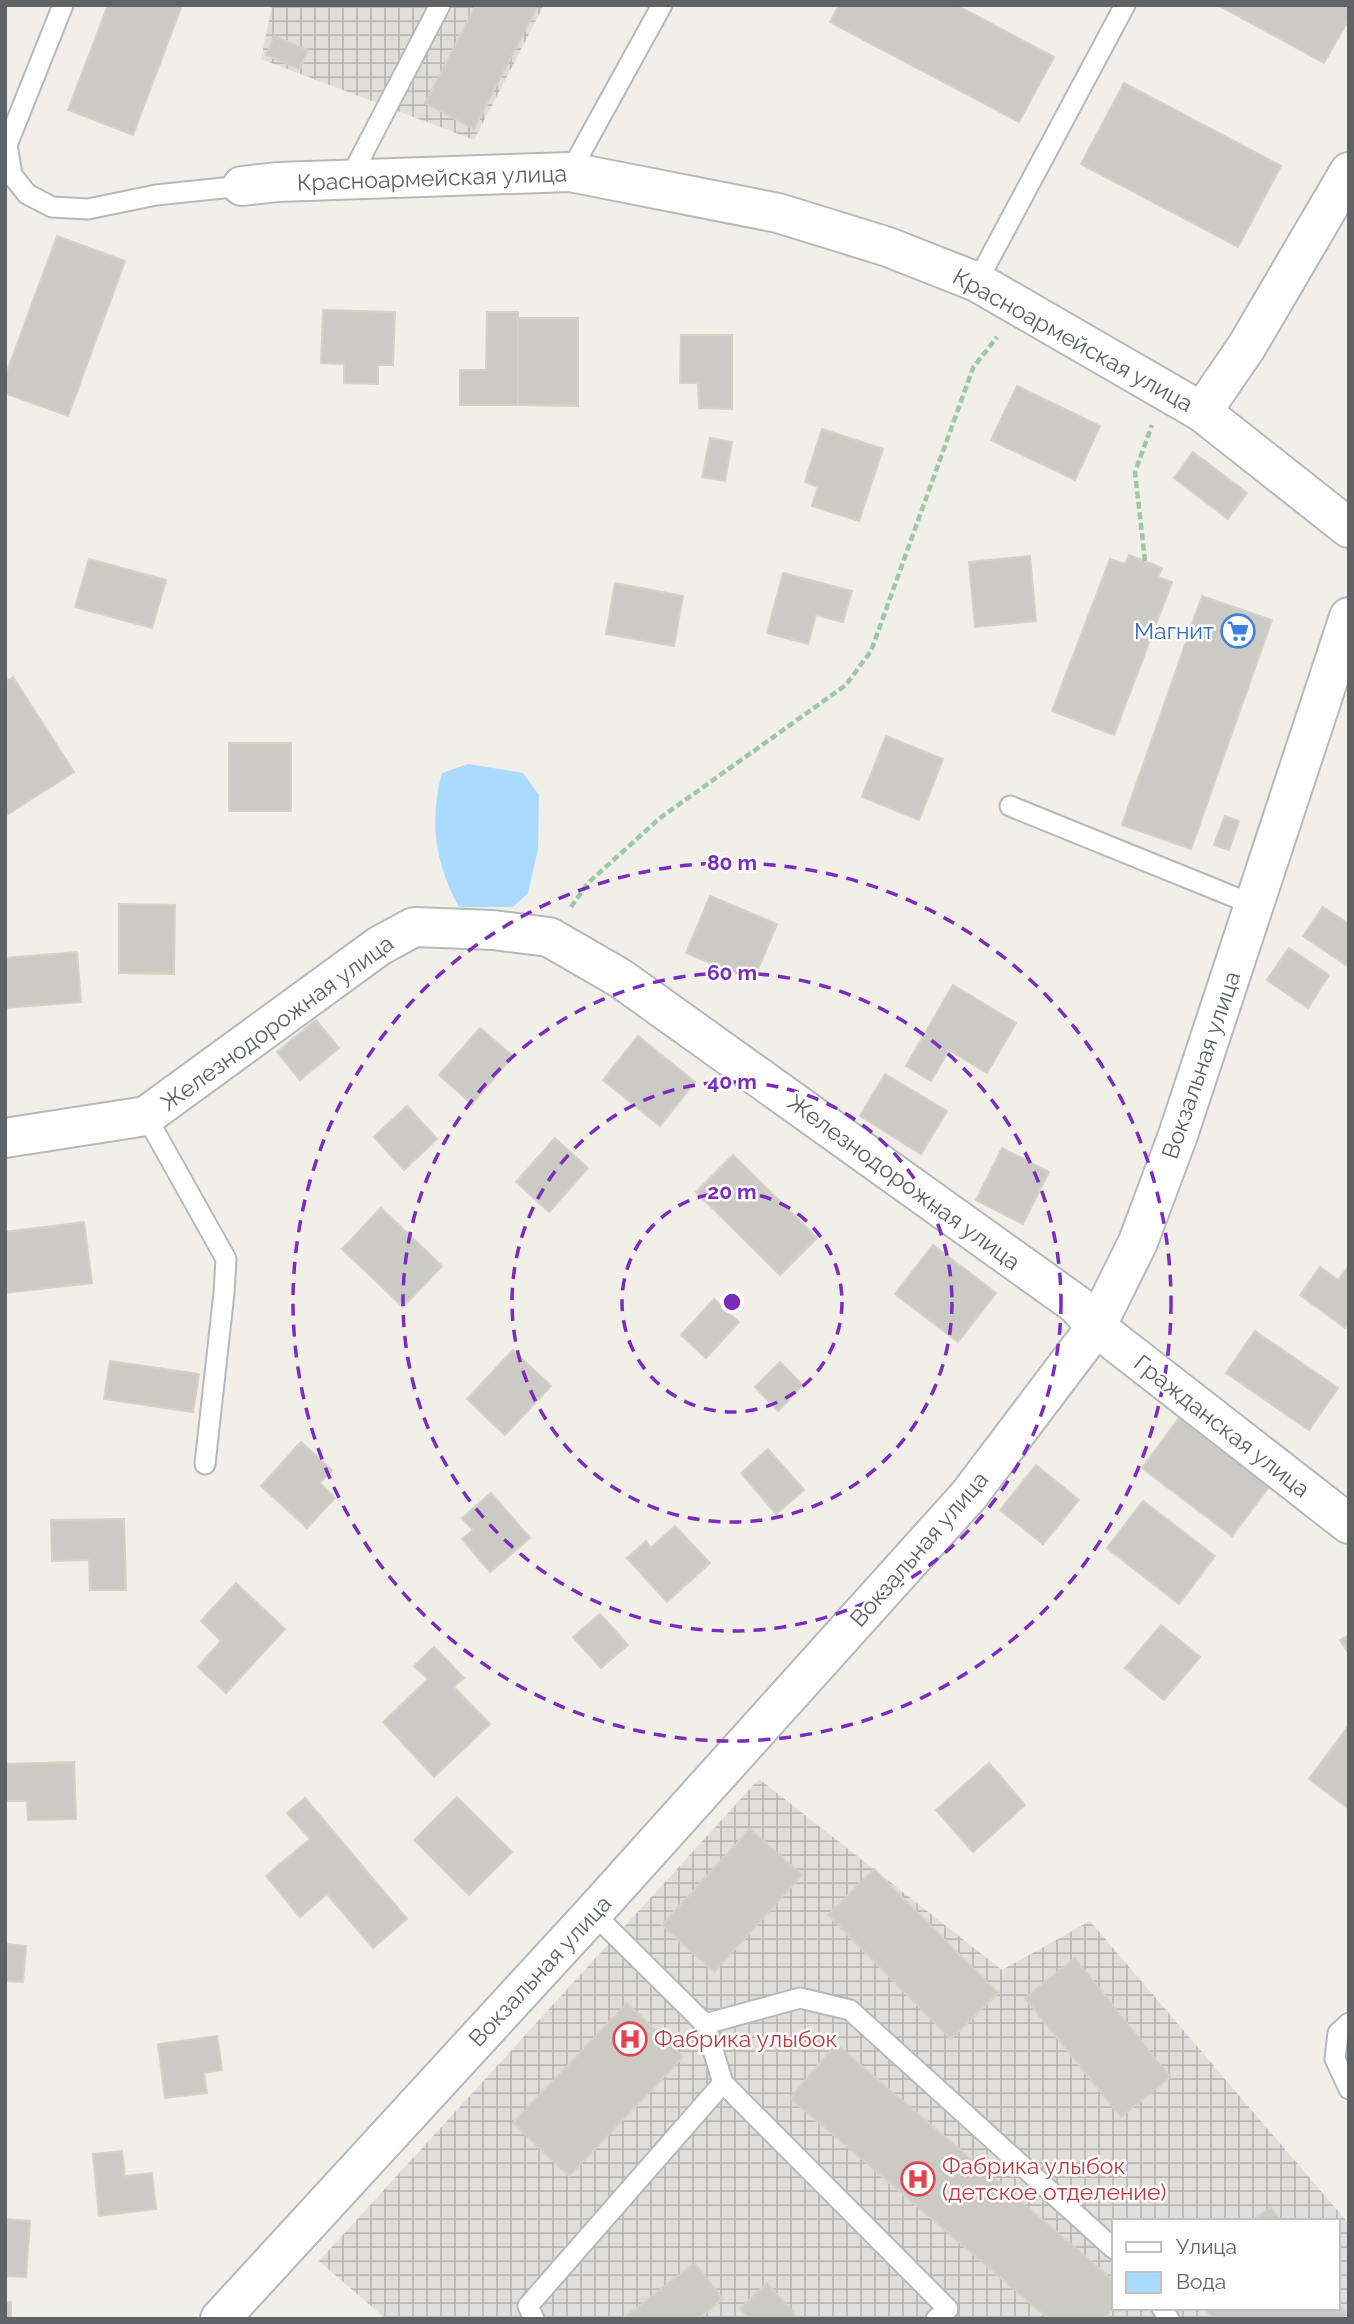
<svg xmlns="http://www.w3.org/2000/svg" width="1354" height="2324" font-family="Raleway,sans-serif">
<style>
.industrial{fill:url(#industrial-grid);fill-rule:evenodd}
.water{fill:#aadaff}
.building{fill:#cccac5;stroke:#d6d1c6;stroke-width:2}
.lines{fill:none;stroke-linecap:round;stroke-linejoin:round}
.service-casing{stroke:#b5b8bc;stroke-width:23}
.minor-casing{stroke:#b5b8bc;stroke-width:42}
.tertiary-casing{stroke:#b5b8bc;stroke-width:42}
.path{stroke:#9cc7a9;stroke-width:4.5;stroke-dasharray:7 3.5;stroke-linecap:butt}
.service{stroke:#fff;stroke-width:19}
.minor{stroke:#fff;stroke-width:38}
.tertiary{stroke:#fff;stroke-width:38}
.ring{fill:none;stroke:#7b2cbf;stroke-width:3.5;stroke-dasharray:12 9}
.labels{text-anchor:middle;stroke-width:5;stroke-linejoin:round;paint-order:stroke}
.street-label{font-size:23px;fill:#5f6368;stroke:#fff}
.shop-label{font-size:23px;fill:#366cbe;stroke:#fff;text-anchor:end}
.health-label{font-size:23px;fill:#be3a42;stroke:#fff;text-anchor:start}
.centre{fill:#7b2cbf;stroke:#fff;stroke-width:3.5}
.ring-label{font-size:21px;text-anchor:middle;font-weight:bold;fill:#7b2cbf;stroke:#fff;stroke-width:5;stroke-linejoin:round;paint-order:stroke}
</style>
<defs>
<pattern id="industrial-grid" width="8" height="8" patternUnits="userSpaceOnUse" patternTransform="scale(1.75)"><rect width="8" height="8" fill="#e0deda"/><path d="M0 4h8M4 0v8" fill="none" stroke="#b9b8b5"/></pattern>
</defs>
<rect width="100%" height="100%" fill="#f1efe8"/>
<path class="industrial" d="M272,5H544L474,140L261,59Z
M759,1779L1002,1970L1090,1921L1349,2224V2319H386L319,2261ZM1114,2221H1338V2308H1114Z"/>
<path class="water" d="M468,764L523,773L539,795L538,849L528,893L513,907H459C435,864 429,821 442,773Z"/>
<path class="building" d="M108,5H182L133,135L68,110Z
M476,5H538L474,129L425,103Z
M839,5H956L1054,57L1019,122L830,22Z
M1218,5H1349V19L1324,63Z
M274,36L308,50L300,69L266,55Z
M1124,83L1281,166L1238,247L1081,164Z
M57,236L125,261L68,416L5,393V377Z
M323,310L395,312L393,365H378V384L344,383V364L321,363Z
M487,312H518V405H460V370H486Z
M518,318H578V406L518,405Z
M681,335H732V409L699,408L698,383H680Z
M1017,386L1100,426L1075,480L991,440Z
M822,429L883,449L859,521L812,506L818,487L805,482Z
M710,438L732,442L725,481L702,477Z
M1193,452L1247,493L1228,519L1174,478Z
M1129,555L1162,568L1158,577L1172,582L1114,735L1052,711L1110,559L1125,564Z
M1030,556L1036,621L975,627L969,562Z
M89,559L166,580L152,628L75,607Z
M783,573L852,591L843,622L816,615L808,644L767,633Z
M615,583L683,596L674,646L606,634Z
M1202,596L1272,620L1191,849L1122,825Z
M13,677L74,772L5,816V682Z
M886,736L943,759L919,820L862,797Z
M229,743H291V811H229Z
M1225,816L1239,821L1229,850L1214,845Z
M710,896L777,924L753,981L686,953Z
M119,904L175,905L174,974L119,973Z
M1323,907L1349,924V960L1346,965L1303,936Z
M1289,948L1329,975L1308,1008L1267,980Z
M77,952L81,1002L5,1008V958Z
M953,985L1016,1023L987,1073L949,1050L931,1081L906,1066Z
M316,1020L339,1048L300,1080L277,1052Z
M480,1028L513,1056L472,1104L439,1075Z
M638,1036L695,1082L660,1126L603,1080Z
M885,1074L947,1111L921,1154L860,1116Z
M407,1106L437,1139L404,1170L374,1137Z
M555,1138L588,1168L549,1212L516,1182Z
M1002,1148L1049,1172L1023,1224L976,1200Z
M733,1155L817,1238L780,1275L696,1192Z
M381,1208L442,1266L403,1307L342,1249Z
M84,1222L92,1283L5,1293V1232Z
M933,1245L996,1293L958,1342L895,1294Z
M1349,1266V1323L1345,1328L1300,1295L1320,1267L1338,1280Z
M714,1299L739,1322L706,1358L681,1335Z
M1255,1331L1338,1388L1309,1430L1226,1373Z
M513,1350L551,1386L505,1435L467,1399Z
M110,1361L199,1374L193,1412L104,1399Z
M780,1362L803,1385L778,1411L755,1387Z
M1179,1418L1269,1487L1232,1536L1142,1468Z
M301,1442L332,1470L320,1483L335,1498L307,1528L261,1486Z
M768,1449L804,1490L776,1514L741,1473Z
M1036,1465L1079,1500L1043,1544L1000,1510Z
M491,1493L530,1538L490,1572L462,1539L473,1530L462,1518Z
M1143,1501L1215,1556L1179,1604L1107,1548Z
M124,1519L126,1590H90L89,1560L52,1561L51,1520Z
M675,1526L710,1563L667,1602L627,1558L646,1541L651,1548Z
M236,1583L285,1629L226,1693L198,1667L221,1641L201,1621Z
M600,1614L628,1645L601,1668L573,1637Z
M1161,1625L1200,1657L1164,1700L1125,1668Z
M1349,1635V1654L1340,1640Z
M434,1647L464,1678L454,1687L490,1724L434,1777L383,1722L428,1679L414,1666Z
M1349,1725V1809L1309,1779Z
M74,1762L76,1819L28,1820L27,1801H5V1764Z
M989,1763L1025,1805L973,1852L936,1810Z
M457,1797L512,1852L469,1895L414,1840Z
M305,1798L407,1919L373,1948L327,1894L300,1917L266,1876L310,1839L287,1813Z
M750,1829L802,1875L714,1972L662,1925Z
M874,1869L998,1993L951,2039L828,1915Z
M5,1944L26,1946L23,1982L5,1981Z
M1075,1958L1170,2077L1121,2117L1025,1998Z
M627,2003L683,2057L569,2176L513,2123Z
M217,2036L222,2070L204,2073L207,2093L165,2098L158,2044Z
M836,2044L1114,2281V2306L1104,2319H1049L790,2098Z
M122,2151L125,2176L152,2173L156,2209L99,2216L93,2154Z
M1271,2207L1281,2221H1252Z
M5,2219L30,2221L26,2277L5,2276Z
M695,2263L723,2299L697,2319H622Z
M767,2283L799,2319H749L740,2308Z
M11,2302V2318L34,2319H5V2303Z
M1338,2302L1349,2319H1212L1205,2308H1338Z"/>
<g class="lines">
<defs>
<path id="service" d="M63,5L7,145L12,175L27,194L52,207L88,209L156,195L242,186
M570,172L662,5
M349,180L440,5
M977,282L1125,5
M1010,806L1254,905
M146,1116L226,1259L224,1293L205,1464
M593,1913L705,2024L723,2083L948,2309L936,2319
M1349,2023L1338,2033L1335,2059L1349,2089
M705,2024L800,1998L850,2010L1114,2249
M1162,2308L1169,2319
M534,2319L528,2306L723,2083"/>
<path id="minor" d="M242,186L278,182L570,172L778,213L888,247L977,282L1202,412L1349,528
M1202,412L1247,346L1349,172
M5,1138L146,1116L379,946L414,927L493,930L549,937L620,978L1077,1305L1096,1327L1349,1524"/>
<path id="tertiary" d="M220,2319L593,1913L969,1495L1096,1327L1138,1242L1178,1135L1349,617"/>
</defs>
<use href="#service" class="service-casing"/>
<use href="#minor" class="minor-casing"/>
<use href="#tertiary" class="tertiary-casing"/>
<path class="path" d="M1145,561L1135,472L1152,425
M571,907L588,883L660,818L846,685L871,651L973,368L997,337"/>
<use href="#service" class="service"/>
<use href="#minor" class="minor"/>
<use href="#tertiary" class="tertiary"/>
</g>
<g class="ring">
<circle cx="732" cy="1302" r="110"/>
<circle cx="732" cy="1302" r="220"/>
<circle cx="732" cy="1302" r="329"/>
<circle cx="732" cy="1302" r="439"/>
</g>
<defs>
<symbol id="supermarket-ring" viewBox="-11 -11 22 22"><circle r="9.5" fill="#fff" stroke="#3f7fe0" stroke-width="1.5"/><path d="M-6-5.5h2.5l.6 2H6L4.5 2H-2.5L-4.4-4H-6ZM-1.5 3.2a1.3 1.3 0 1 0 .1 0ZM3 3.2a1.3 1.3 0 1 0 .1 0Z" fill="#3f7fe0"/></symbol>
<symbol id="hospital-ring" viewBox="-11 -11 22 22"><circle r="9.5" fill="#fff" stroke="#e0444e" stroke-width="1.5"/><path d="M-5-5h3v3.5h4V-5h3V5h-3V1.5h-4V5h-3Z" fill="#e0444e"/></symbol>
</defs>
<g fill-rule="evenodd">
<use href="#supermarket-ring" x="1219" y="612" width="38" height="38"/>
<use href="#hospital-ring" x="611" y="2020" width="38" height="38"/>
<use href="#hospital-ring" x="899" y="2160" width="38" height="38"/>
</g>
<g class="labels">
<g class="street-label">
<text transform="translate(432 178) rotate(-2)" y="8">Красноармейская улица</text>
<text transform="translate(1073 340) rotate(29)" y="8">Красноармейская улица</text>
<text transform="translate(277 1023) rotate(-36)" y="8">Железнодорожная улица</text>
<text transform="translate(1201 1065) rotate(-71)" y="8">Вокзальная улица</text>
<text transform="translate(904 1182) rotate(36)" y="8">Железнодорожная улица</text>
<text transform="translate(1222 1426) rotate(38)" y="8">Гражданская улица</text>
<text transform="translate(919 1549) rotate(-49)" y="8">Вокзальная улица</text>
<text transform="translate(540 1971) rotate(-47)" y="8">Вокзальная улица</text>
</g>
<g class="shop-label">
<text x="1214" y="639">Магнит</text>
</g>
<g class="health-label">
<text x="654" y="2047">Фабрика улыбок</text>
<text x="942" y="2174">Фабрика улыбок<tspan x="942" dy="26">(детское отделение)</tspan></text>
</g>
</g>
<circle cx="732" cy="1302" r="10" class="centre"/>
<g class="ring-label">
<text x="732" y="870">80 m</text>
<text x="732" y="980">60 m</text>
<text x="732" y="1089">40 m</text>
<text x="732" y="1199">20 m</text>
</g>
<rect width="1354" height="2324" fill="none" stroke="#5f6368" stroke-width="14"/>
<rect x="1112" y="2219" width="228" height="91" fill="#ffffff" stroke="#bfc1c3" stroke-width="2"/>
<rect x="1126" y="2242" width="35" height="10" fill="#ffffff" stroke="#bfc1c3" stroke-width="2"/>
<text x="1176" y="2254" font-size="21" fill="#5f6368">Улица</text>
<rect x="1126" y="2272" width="35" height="21" fill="#aadaff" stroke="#bfc1c3" stroke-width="2"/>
<text x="1176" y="2289" font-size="21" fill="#5f6368">Вода</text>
</svg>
